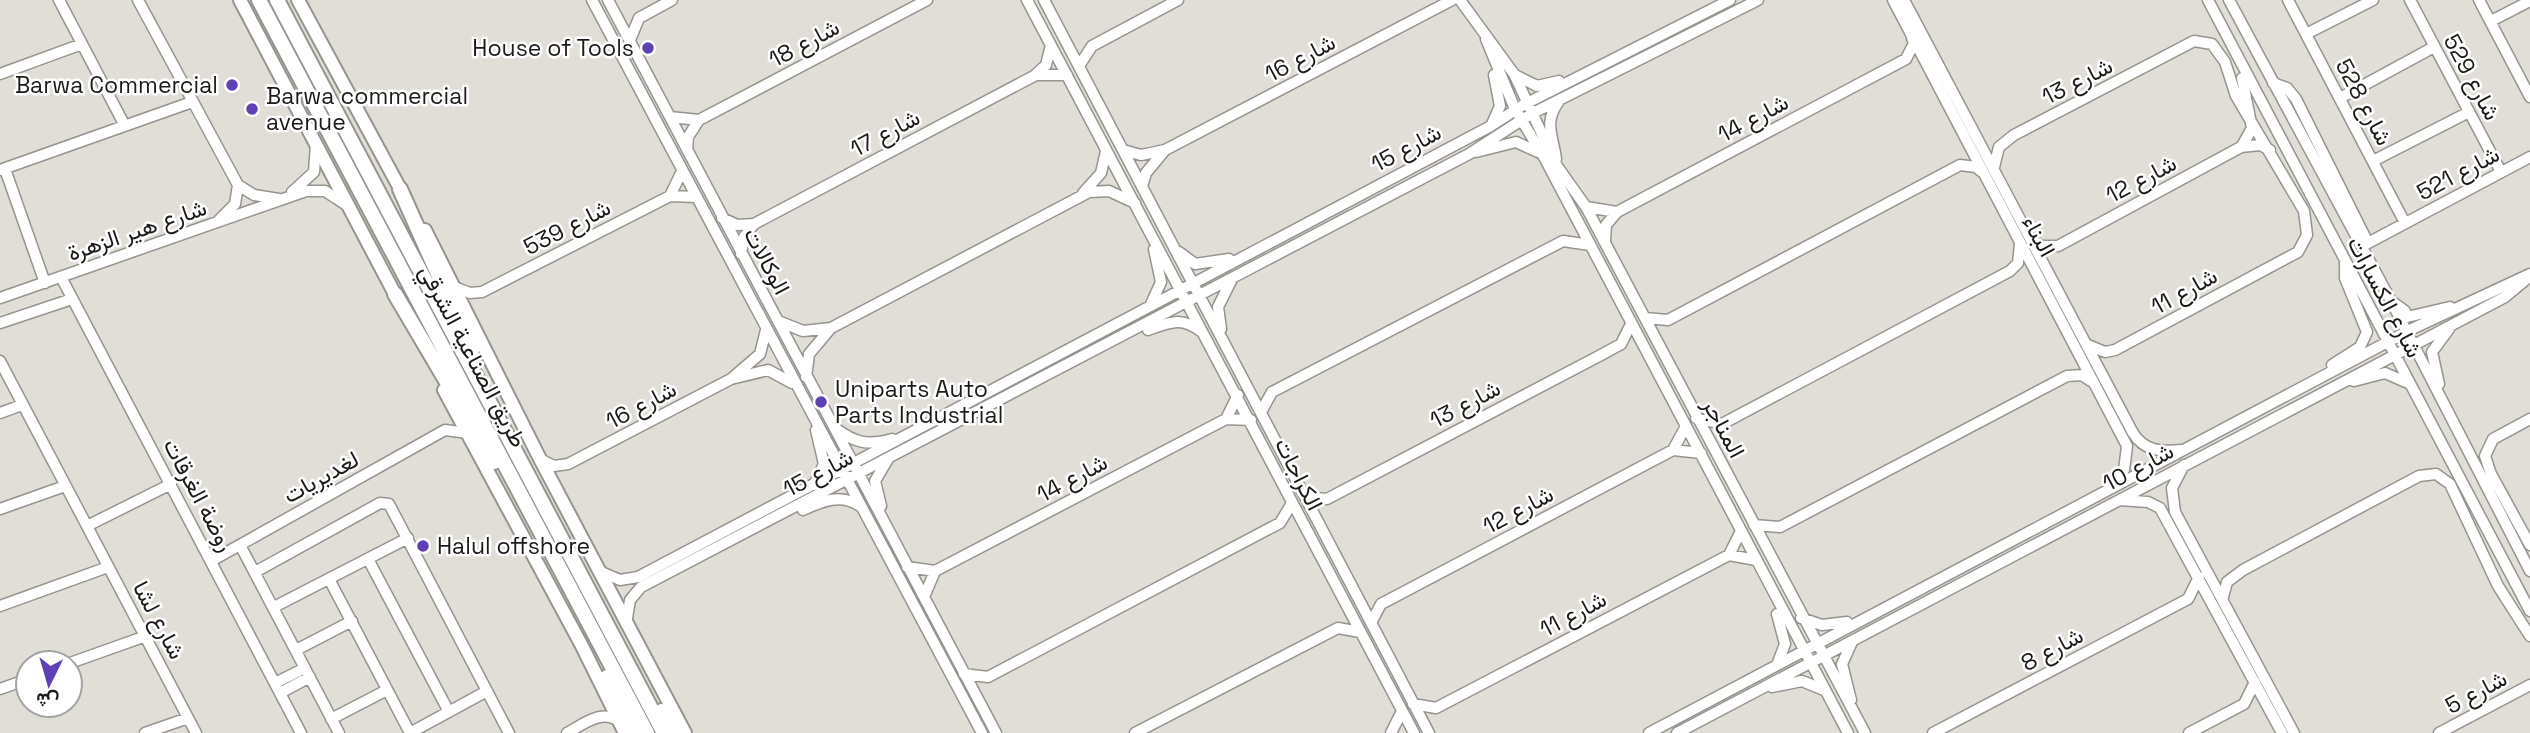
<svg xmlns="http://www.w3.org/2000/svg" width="2530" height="733" font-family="'Space Grotesk',Vazirmatn,sans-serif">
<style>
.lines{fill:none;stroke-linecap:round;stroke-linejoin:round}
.minor-casing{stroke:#97948e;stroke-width:13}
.major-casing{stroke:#97948e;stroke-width:16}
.highway-casing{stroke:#97948e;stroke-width:18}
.minor{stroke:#fff;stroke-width:10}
.major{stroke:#fff;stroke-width:12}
.highway{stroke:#fff;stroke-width:14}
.poi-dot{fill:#5e41b9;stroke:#fff;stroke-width:2.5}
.labels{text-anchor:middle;stroke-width:5;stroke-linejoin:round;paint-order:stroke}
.street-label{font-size:23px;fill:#1c1a18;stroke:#fff}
.poi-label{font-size:23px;fill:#1c1a18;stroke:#fff;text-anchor:start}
</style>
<rect width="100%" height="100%" fill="#e1ded8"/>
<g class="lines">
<defs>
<path id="minor" d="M59,0L125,126
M138,0L238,185L254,195L279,199
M592,0L982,733
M608,0L996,733
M1027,0L1414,733
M1044,0L1429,733
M1460,0L1514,74L1557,166L1586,207L1865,733
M1893,0L2127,446L2124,470L2109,488
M1904,0L2133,433C2144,451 2161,452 2181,450
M2208,0L2530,611
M2229,0L2390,299L2530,571
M2288,0L2405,223
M2410,0L2501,172
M2479,0L2530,97
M2491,21L2530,1
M2306,34L2373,0
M1486,39L1515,109L1545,159L1848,733
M630,40L639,18L672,0
M1079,66L1092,46L1178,0
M0,74L82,44
M1038,75H1067
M1515,75L1537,86L1559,81
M2273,83L2287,88L2296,99L2368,243L2530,157
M2340,98L2434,47
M670,117L699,120
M1492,124L1500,106L1494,75
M2242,146L2252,128L2242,78
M687,150L688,137L699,120L927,0
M1123,150L1141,155L1165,150L1452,0
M1476,152L1516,142L1538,152
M1556,159C1553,135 1543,123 1559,101
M2373,161L2469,112
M1994,167L1999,147L2014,135L2194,41L2212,44L2225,62L2236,96L2304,211L2307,235L2298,252L2115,350L2105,352L2088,345
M5,169L45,283
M0,170L192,102
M1142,187L1146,173L1165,150
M292,192L314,172L316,144
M1083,193L1101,173L1106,151
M670,196L682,171
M1586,207L1617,212
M722,218L737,225L754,224L1034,76L1046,65L1051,45
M219,220L235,204L238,185
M2033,240L2041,246H2058L2241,147L2260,145L2270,150
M1605,241L1606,225L1617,212L1906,59L1914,43L1912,38
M1179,252L1195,264L1229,259
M741,254L744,237L754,224
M61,277L301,733
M454,287L470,293L482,292L670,196L696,197
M0,298L306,191H325L348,206
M2394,303L2405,311L2407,317L2450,307
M1151,304L1161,282L1154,249
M1645,318L1668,320L1960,165L1976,167L1982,172
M778,321L803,331L831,328
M0,323L72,299
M1221,329L1218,307L1231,281
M1148,330C1170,322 1182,316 1202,332
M0,361L196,733
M2332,365L2360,347L2367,332L2345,278V262
M806,377L809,354L831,328L1089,192L1109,191L1135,203
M731,379L768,370L792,383
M2354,381L2385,373L2408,383
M2439,384L2432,352L2449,329
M1261,412L1272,392L1563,241L1590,245
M0,413L22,405
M1696,418L1722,424L2010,271L2018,263L2020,244
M1226,419L1238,395
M2530,419L2493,439L2485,456L2491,474L2530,545
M835,428C855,443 868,446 892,439
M1673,450L1701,453
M542,460L554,466L568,464L731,379L760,354L766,330
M2184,465L2172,488L2175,512L2294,733
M814,485L824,464L816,430
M1305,497L1327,499L1601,355L1621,344L1631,324
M2120,500L2148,502L2160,508L2282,733
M881,506L875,481L888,459
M0,509L65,486
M803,510C822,501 841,493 860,506
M1754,525L1780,527L2067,376L2082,375L2091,381
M87,526L171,484
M240,545L339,733
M1729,555L1756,560
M368,559L449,712
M213,560L445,430L468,433
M907,567L935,571L1226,419L1251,420
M599,571L620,580L638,577L1489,127L1525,104L1730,0
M255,572L380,503L389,504L509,733
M329,579L410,733
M924,597L935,571
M2223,597L2227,582L2243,570L2419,476L2436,474L2450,484L2498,586L2530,636
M0,606L108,567
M274,607L408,538
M1801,618L1822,625L1847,622
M1371,623L1381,604L1673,450L1686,426
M626,624L630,600L641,587L1469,154L1531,114L1758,0
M296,650L352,621
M70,663L146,636
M1777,665L1785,644L1777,614
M964,674L988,677L1280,523L1292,503
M275,683L305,668
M1772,687L1802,681L1824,690
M0,689L28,679
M280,693L310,677
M1851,700L1842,664L1852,642
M1413,704L1436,708L1729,555L1741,531
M331,719L387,690
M145,733L188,718
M410,733L487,691
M567,733C584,724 602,708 620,722
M1135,733L1338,628L1360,632
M1391,733L1402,711
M1649,733L2414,328L2530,274
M1677,733L2505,297L2528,278
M1933,733L2188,599L2199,577
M2189,733L2244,704L2255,682
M2439,733L2530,685"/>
<path id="major" d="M240,0L399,302
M298,0L404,196
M425,230L539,457L685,733
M444,390L582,646L625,733"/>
<path id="highway" d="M259,0L647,733
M277,0L664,733
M400,189L472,350
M395,294L494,462
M607,677L633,733
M662,711L676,733"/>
</defs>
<use href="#minor" class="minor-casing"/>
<use href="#major" class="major-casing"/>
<use href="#highway" class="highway-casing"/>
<use href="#minor" class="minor"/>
<use href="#major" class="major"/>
<use href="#highway" class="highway"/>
</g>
<g class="poi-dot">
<circle cx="648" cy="48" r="7"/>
<circle cx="232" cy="85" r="7"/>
<circle cx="252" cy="109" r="7"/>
<circle cx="821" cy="402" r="7"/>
<circle cx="423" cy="546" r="7"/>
</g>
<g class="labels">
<g class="street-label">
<text transform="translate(804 43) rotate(-28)" y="8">شارع 18</text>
<text transform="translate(1300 58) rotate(-28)" y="8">شارع 16</text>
<text transform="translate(2472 77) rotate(62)" y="8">شارع 529</text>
<text transform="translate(2077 81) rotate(-27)" y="8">شارع 13</text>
<text transform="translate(2364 102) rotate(62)" y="8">شارع 528</text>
<text transform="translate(1753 118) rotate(-28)" y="8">شارع 14</text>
<text transform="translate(885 133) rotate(-28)" y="8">شارع 17</text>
<text transform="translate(1406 148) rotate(-28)" y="8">شارع 15</text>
<text transform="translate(2458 173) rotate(-28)" y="8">شارع 521</text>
<text transform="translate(2141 179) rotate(-28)" y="8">شارع 12</text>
<text transform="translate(567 227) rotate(-27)" y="8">شارع 539</text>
<text transform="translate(137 230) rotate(-19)" y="8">شارع هير الزهرة</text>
<text transform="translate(2039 236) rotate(61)" y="8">البناء</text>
<text transform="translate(767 261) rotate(62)" y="8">الوكالات</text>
<text transform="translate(2184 291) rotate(-29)" y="8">شارع 11</text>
<text transform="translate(2385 297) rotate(62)" y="8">شارع الكسارات</text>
<text transform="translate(473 356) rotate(62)" y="8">طريق الصناعية الشرقي</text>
<text transform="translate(1465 404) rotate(-28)" y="8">شارع 13</text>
<text transform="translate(641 405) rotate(-28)" y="8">شارع 16</text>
<text transform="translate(1724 428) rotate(62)" y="8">المناجر</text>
<text transform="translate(2138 467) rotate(-28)" y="8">شارع 10</text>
<text transform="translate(818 473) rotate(-28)" y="8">شارع 15</text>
<text transform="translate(1299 474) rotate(63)" y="8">الكراجات</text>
<text transform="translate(321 477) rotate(-29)" y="8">لغديريات</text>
<text transform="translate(1072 478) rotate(-28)" y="8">شارع 14</text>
<text transform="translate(199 495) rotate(62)" y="8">روضة الغرقات</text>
<text transform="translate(1518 510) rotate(-28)" y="8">شارع 12</text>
<text transform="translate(1573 614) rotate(-28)" y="8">شارع 11</text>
<text transform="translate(159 620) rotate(62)" y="8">شارع لشا</text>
<text transform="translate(2052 649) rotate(-28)" y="8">شارع 8</text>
<text transform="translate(2476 692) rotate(-28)" y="8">شارع 5</text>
</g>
<g class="poi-label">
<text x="634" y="56" text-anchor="end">House of Tools</text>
<text x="218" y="93" text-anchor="end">Barwa Commercial</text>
<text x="266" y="104">Barwa commercial<tspan x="266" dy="26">avenue</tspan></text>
<text x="835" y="397">Uniparts Auto<tspan x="835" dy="26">Parts Industrial</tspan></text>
<text x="437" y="554">Halul offshore</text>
</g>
</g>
<g transform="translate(49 684) rotate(185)"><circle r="33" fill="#ffffff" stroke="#a4a3a3" stroke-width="2"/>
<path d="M0-5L12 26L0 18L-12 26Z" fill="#5e41b9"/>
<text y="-10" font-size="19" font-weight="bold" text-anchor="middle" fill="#1c1a18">ش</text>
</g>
</svg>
